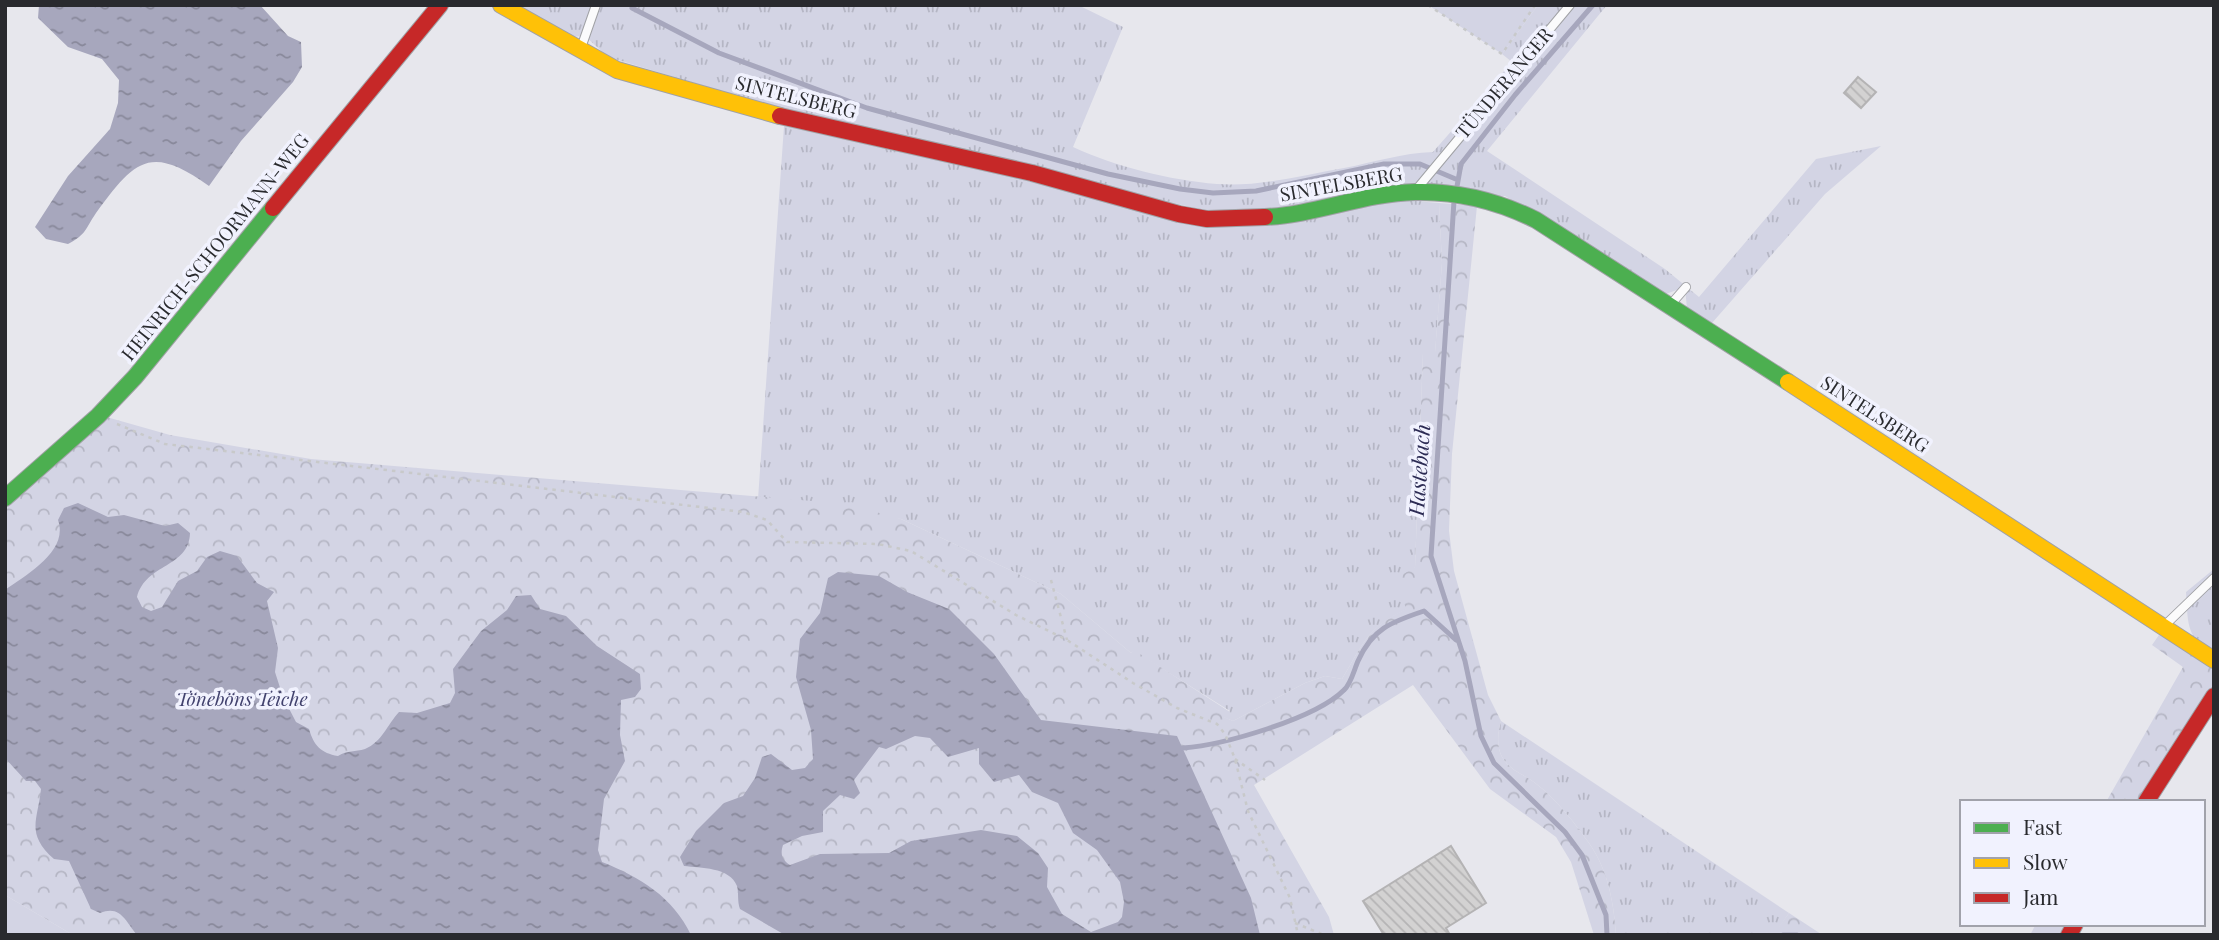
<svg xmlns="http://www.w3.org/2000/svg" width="2219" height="940" font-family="'Playfair Display',serif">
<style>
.grass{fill:url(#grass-tufts)}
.park{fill:url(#park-crowns)}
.garden{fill:#d3d4e4}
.water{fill:url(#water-ripples);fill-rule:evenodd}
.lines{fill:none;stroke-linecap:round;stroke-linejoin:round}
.stream{stroke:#a7a7bd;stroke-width:5}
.building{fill:url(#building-back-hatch);stroke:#b4b3b4;stroke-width:2}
.lane-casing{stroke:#a0a1a5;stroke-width:10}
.fast-casing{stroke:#a0a1a5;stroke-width:18}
.slow-casing{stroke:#a0a1a5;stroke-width:18}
.jam-casing{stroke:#a0a1a5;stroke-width:18}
.path{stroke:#c8c9ca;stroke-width:2.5;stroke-dasharray:3.5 5;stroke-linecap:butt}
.lane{stroke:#fbfbfc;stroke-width:8}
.fast{stroke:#4caf50;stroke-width:16}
.slow{stroke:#ffc107;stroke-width:16}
.jam{stroke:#c62828;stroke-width:16}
.labels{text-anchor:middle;stroke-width:7;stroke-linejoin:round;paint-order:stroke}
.street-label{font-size:19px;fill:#292a2e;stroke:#f1f2fe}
.park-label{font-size:19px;font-style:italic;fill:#42426e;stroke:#f1f2fe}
.water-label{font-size:21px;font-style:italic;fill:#2c2b54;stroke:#f1f2fe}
</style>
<defs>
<pattern id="grass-tufts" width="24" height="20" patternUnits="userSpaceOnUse" patternTransform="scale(1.75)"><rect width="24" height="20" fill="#d3d4e4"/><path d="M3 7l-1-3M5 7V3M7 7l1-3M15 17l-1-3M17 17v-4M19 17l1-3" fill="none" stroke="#b5b6c4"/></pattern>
<pattern id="park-crowns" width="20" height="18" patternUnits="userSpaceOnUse" patternTransform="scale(1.75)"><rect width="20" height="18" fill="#d3d4e4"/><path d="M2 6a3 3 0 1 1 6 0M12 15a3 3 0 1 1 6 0" fill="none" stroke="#b5b6c4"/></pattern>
<pattern id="water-ripples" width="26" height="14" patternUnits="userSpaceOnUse" patternTransform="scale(1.75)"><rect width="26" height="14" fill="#a7a7bd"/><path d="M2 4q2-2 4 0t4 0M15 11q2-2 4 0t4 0" fill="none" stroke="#88889a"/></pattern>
<pattern id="building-back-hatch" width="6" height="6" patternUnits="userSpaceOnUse" patternTransform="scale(1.75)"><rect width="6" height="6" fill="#d3d2d2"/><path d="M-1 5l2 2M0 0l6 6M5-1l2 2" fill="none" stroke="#b5b4b5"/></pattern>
</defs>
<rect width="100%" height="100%" fill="#e7e7ed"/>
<path class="grass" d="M515,5H1078L1123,27L1073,147C1117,167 1169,180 1217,184C1259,187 1304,175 1344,168C1375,162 1402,153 1433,152L1512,62L1502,54L1538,5H1607L1487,151L1665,269L1699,297L1816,159L1881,146L1825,194L1712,323L1687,309L1685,287L1663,295L1505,196L1270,211H1207L785,110L608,57L585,36L568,37Z
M784,126L1016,178L1174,220L1403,200L1439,203L1442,263L1435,353H1423L1415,567L1410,573L1407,609C1366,628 1364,643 1342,679L1325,676L1305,683L1233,721L1223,717L1230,711L1134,651L1131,653L1061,594L901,519L758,499Z
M2214,569V660C2187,634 2188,629 2186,592Z
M1501,721L1789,913L1778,929L1760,935H1616C1614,903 1608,870 1589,843C1574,822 1553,795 1531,780C1520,773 1509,769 1502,757C1496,745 1498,732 1501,721Z"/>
<path class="park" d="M1439,203L1477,206L1452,454L1449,531L1454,571L1488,695L1501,721C1498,732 1496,745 1502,757C1509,769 1520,773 1531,780C1553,795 1574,822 1589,843C1608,870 1614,903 1616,935H1594L1571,862L1556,837L1490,789L1413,685L1254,785L1329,917L1334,935H73L5,895V504L103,416L170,435L311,459L847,504L901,519L1061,594L1131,653L1134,650L1230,712L1224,717L1233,721L1305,683L1325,676L1342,679C1364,643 1366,628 1406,609L1397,578L1415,567L1423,353L1435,352L1442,263Z
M2159,635L2214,660V696L2146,802H2106L2183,667L2152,645Z
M1789,913L1821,934L1822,935H1760L1778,928Z
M2036,924H2075L2069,935H2030Z"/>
<path class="garden" d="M1428,5H1538L1502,54Z
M5,895L73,935H5Z"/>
<path class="water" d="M39,5H260L288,36L301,42L302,67L293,82L241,141L209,186C150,144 135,160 96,213C85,229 87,234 68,244L46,239L35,227L68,176L110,129L118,103L119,80L102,59L68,47L38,18Z
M78,503L108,517L124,515L165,526L178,523L190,533C189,568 146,563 137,597L142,607L151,611L162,607L178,581L197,571L207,557L220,551L237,556L257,583L274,592L267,601L278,648L275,672L283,697L296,722L309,729C314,746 321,753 338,756C348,750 355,752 365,749C382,742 387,725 399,712L417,713L450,703L455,693L453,669L481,631L507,610L516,596L531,595L540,609L566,616L597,646L640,674L641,689L635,697L621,700L620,735L625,761L604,799L598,850L602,862C640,877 673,897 691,935H137C125,921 121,905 100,913L91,909L69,861L54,859C25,833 38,820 41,789L35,781H26L5,758V590C27,574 69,551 58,520L64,508Z
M838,572L879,576L907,592L949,609L994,654L1041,720L1177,736L1251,898L1260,935H785L740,909C737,901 739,893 737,886C730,867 700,868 684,866L680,857L696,831L724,803L743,796L755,778L762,757L771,754L792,770L805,768L813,759L811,730L796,677L800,639L820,613L828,578ZM915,736L930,738L948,757L979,748V764L994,782L1019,775L1032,792L1058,803L1073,833L1097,850L1120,882L1124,902L1122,917L1118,922L1091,932L1062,914L1047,887L1048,868L1038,853L1017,836L981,830L911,841L889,853L820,854L790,865C782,860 780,854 783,845L802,836L823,832V811L840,795L854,799L860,793L854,780L879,747L886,749Z"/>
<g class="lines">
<path class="stream" d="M632,8L719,53L867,108L1108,174L1180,189L1213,193L1256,191L1384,164H1420L1458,180
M1456,192L1461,164L1515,95L1593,5
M1454,201L1431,556L1465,661L1481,736L1494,763L1565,832L1582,855L1606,915L1607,935
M1183,748C1223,745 1315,719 1344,690C1351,684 1354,670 1358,661C1372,629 1391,622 1424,611L1456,640
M1783,935H1797"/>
</g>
<path class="building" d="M1858,77L1876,92L1861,108L1844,93Z
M1451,846L1486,903L1446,928L1450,935H1384L1363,901Z"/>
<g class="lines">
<defs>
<path id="lane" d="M581,48L596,5
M1416,190L1570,5
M1672,303L1686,287
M2163,627L2214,578"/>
<path id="fast" d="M1265,217C1315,215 1365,193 1415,192C1458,191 1498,201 1536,220L1788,382
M5,498L98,416L135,377L273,208"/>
<path id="slow" d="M501,5L617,70L780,116
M1788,382L2214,660"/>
<path id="jam" d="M780,116L1032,173L1179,214L1207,219L1265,217
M273,208L440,5
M2146,802L2214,696
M2069,935L2075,924"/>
</defs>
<use href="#lane" class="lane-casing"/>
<use href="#fast" class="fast-casing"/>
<use href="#slow" class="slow-casing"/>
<use href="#jam" class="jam-casing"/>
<path class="path" d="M1428,5L1502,54L1535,5
M117,424L165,444L743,512L767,520L787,542L878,544L911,551L1016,615L1067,640L1133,683L1177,708L1217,724L1225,734L1235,759L1248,811L1290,898L1298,935
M1051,580L1067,640
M1235,759L1265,780
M2124,802L2128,795
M1295,923L1324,935"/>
<use href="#lane" class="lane"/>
<use href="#fast" class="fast"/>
<use href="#slow" class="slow"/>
<use href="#jam" class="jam"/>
</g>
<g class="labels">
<g class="street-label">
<text transform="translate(1504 83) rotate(-50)" y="7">TÜNDERANGER</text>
<text transform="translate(796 97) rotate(14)" y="7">SINTELSBERG</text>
<text transform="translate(1341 184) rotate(-10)" y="7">SINTELSBERG</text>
<text transform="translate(215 247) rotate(-51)" y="7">HEINRICH-SCHOORMANN-WEG</text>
<text transform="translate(1875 414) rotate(33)" y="7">SINTELSBERG</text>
</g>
<g class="park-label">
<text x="242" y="706">Töneböns Teiche</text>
</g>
<g class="water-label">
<text transform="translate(1420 470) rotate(-86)" y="7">Hastebach</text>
</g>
</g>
<rect width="2219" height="940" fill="none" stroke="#292a2e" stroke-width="14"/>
<rect x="1960" y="800" width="245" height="126" fill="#f1f2fe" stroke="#a1a2ab" stroke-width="2"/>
<rect x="1974" y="823" width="35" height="10" fill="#4caf50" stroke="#a1a2ab" stroke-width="2"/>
<text x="2023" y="835" font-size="21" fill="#292a2e">Fast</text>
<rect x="1974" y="858" width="35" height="10" fill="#ffc107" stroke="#a1a2ab" stroke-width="2"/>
<text x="2023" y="870" font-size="21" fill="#292a2e">Slow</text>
<rect x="1974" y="893" width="35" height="10" fill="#c62828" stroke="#a1a2ab" stroke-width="2"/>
<text x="2023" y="905" font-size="21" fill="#292a2e">Jam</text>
</svg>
